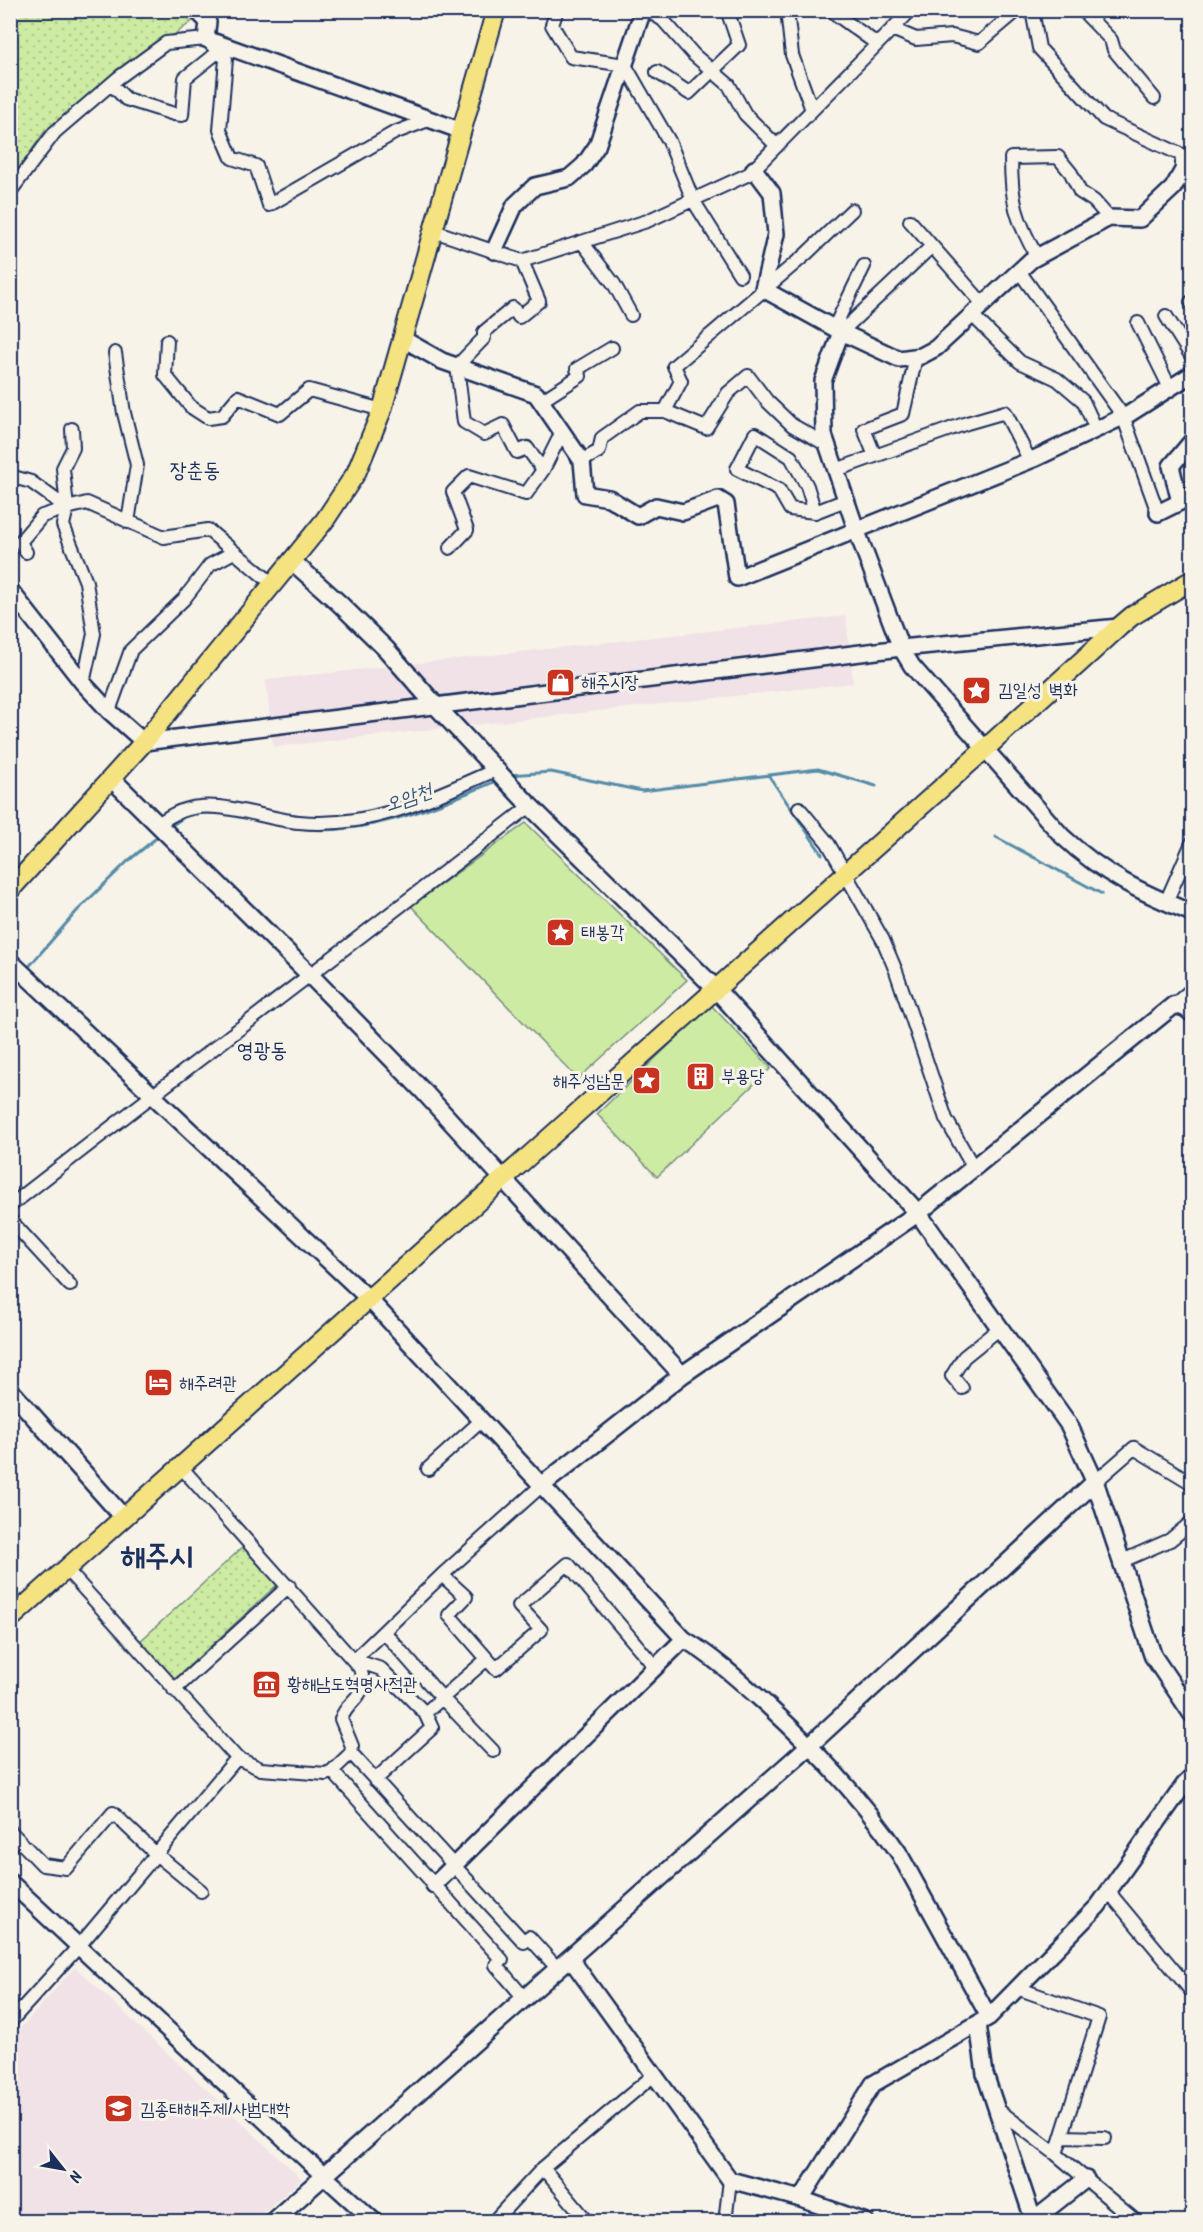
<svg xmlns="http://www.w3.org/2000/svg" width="1203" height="2232" font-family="Kalam,'Poor Story',sans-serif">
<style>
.built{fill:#f0e2e6}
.grass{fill:url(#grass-dots);stroke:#748d80;stroke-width:1.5}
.park{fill:#cdeba2;stroke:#748d80;stroke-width:1.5}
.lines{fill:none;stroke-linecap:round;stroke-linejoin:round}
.stream{stroke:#558ba8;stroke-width:3}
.minor-casing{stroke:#1b2f5e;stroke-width:16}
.tertiary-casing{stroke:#1b2f5e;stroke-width:20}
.secondary-casing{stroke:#1b2f5e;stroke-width:21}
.primary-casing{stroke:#1b2f5e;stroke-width:22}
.minor{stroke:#f7f3e8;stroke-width:12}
.tertiary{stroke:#f7f3e8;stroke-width:15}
.secondary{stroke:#f7f3e8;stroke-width:16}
.primary{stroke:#f5e382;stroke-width:18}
.labels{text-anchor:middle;stroke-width:6;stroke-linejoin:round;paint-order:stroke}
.poi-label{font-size:18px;fill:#1b2f5e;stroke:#f7f3e8;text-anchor:start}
.water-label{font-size:20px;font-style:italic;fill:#33567d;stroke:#f7f3e8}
.quarter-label{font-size:21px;fill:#1b2f5e;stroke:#f7f3e8}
.town-label{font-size:30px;font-weight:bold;fill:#1b2f5e;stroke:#f7f3e8}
</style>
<defs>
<pattern id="grass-dots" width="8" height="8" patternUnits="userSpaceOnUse" patternTransform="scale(1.5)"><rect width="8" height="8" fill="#cdeba2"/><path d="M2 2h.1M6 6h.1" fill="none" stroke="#afca8e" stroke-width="1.8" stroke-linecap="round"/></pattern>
</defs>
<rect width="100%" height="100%" fill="#f7f3e8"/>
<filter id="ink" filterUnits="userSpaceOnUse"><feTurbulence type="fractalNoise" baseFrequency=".0167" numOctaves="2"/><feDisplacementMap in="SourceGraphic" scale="12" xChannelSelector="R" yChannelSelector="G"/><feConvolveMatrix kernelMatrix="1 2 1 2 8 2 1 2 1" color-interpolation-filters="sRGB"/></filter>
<g filter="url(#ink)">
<path class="built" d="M846,616L853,683L273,747L266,680Z
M75,1967L302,2179L253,2221H11V2039Z"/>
<path class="grass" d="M11,11H206L45,131L11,180Z
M245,1545L279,1583L173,1681L138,1643Z"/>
<path class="park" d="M526,823L687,980L578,1079L411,906Z
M711,1005L771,1068L657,1177L597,1114Z"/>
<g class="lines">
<path class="stream" d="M509,775L551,772L642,791L818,769L876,786
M769,776L822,854
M199,813H223
M288,826C356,841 436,807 498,780
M168,828L184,817
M996,837L1102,894
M26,970L77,911L128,861L160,835
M10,983L19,976"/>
<defs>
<path id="minor" d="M557,10L552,25L571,57L625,65L669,141L693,200L740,275
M647,10L663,20L694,55L729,85L745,114L777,146
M787,10L792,55L812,110
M830,10L877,44
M1032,10L1039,48L1104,119L1182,155V172L1192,187
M1082,10L1111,40L1114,50L1154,98
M892,29L916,39L952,36L979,43L1018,10
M657,72L689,93L739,45L727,10
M111,84L126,99L174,114L182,115L185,78L219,51
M10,192L55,132L118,78L166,43L206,39L226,59L220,130L232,158L256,166L269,205L394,133L431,119
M910,221L983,304
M434,231L522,261L647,221L749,174L911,10
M582,242L614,284L631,315
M1037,257C1016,219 1011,201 1011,158L1058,157L1071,173L1080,192L1094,201L1109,218
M522,261L539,301L519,317L513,308L484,332V338L457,366L464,422L484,434L503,425L517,452L527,448L543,470
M1019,271L1123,416L1158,513
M1191,302L1192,304
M972,315L1020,362L1057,379L1083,401L1096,429
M1166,316L1192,357
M1138,323L1170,388
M834,328L864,266
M841,332L932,246
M167,341L165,375L191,407L208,418L222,416L238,397L280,414L309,390L382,410
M115,353L124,413L137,465L128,522
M541,401L580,376L577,369L612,348
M665,411L706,428L728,393L748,376L767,401L792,425L827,445
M875,456L864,429L903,414L916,357
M582,461L599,451L602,438L640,411H665L681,381L674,366L805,255L852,210
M836,470L967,423L1005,412L1030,461
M10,476L31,482L67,508L63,468L73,448L72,429
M815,512L807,486L791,457L755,434L737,469L779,490L790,509L815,512L846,500
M450,548L467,530L453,492L469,476L526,494L543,470L562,432
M26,552L20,542L42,516L67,508
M83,683L94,634L86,582L63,525L67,508L87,503L164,537L208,530L274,585
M109,711L131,650L184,599L210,565L234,552
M799,808L828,843L883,940L896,971L946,1119L973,1167
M159,824C202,788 251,818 299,822C370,829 432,798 495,770
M1166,902L1192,843
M1174,1005L1192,989
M10,1206C182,1071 357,940 530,806
M10,1220L70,1285
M962,1388L952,1376L964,1357L1000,1328
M428,1469L481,1421
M1095,1482L1134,1448L1192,1483
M1120,1562L1170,1540L1192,1522
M66,1569L237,1758L261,1769L326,1774L332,1771L351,1753L352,1746L341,1719C349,1697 370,1698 360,1668L181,1467
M442,1575L466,1597L449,1615L496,1669L541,1630L519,1606L568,1564L656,1668
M384,1632L442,1698L493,1751
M354,1660L442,1575L541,1486
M354,1660L381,1669L425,1713L432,1728L375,1780
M174,1690L289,1586
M425,1713L487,1659
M351,1753L524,1942L529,1937L558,1969
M332,1771L502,1960L496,1965L525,1999
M10,1831L43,1865L66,1868L113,1813L156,1854L201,1891
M1108,1891L1192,1992
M10,2022L79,1946L237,1758
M997,2109L1056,2154L1099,2017L1017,1988
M1062,2137L1105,2138
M1056,2154L1137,2222
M543,2168L588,2222
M493,2222L543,2168L654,2075
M725,2222L730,2180"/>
<path id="tertiary" d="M196,10L208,22L206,39L462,131
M754,169L772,193L776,234L763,289L841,332L899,359L921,356L936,348L1031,260L1109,218L1140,219L1173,188L1192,154
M494,251L515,205L535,186L569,178L584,165L597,146L643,10
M841,332L823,381L824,435L856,529L901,648L912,666L1062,836C1104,875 1140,892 1192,913
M403,339L442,361L536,394L582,461L585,494L609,498L638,516L656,506L683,512L718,499L726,504L737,578L1036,458L1129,414L1192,374
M1158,513L1180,502L1171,466L1192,441
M10,590L83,683L109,711L144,742L901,648L1119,627
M10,961L369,1299L684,1639C715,1658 740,1681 767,1705C815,1749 862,1799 899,1853L989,2017
M1174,1005L1185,1008L1192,1014
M10,1882L323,2175L375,2222
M434,1885L684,1639
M570,1958L730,2180L801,2199L873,2084L989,2017L1098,1906L1184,1785L1192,1777
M978,2024L985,2074L1034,2222
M801,2199L866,2222
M1034,2220L1086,2179"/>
<path id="secondary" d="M292,561L340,604L386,649L436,706L530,806L715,988L918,1213L1069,1425L1095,1482L1153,1656L1192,1714
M112,779L311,976L424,1092L682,1375
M10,1390L124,1518
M541,1486L682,1375L918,1213L1174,1005
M272,2222L810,1745L1095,1482"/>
<path id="primary" d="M10,890L144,742L325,520L356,473L382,410L496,10
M10,1619L985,749L1119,627L1132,616L1192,580"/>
</defs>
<use href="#minor" class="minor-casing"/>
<use href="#tertiary" class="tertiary-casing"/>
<use href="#secondary" class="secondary-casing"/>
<use href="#primary" class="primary-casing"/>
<use href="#minor" class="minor"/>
<use href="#tertiary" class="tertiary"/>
<use href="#secondary" class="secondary"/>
<use href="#primary" class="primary"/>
</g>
</g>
<defs>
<symbol id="shop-square" viewBox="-11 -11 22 22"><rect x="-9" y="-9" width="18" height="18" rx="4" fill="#c8321e" stroke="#f7f3e8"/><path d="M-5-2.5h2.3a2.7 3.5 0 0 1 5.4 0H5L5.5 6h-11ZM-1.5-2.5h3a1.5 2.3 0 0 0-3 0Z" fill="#fff"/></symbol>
<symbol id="sight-square" viewBox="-11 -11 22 22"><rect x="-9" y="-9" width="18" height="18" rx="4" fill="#c8321e" stroke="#f7f3e8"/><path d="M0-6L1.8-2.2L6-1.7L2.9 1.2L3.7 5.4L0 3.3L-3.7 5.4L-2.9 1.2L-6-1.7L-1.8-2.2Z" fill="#fff"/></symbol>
<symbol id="building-square" viewBox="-11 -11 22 22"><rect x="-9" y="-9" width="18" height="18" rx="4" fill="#c8321e" stroke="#f7f3e8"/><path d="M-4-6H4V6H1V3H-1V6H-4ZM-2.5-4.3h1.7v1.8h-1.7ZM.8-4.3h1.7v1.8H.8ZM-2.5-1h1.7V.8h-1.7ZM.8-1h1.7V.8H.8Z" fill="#fff"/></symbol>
<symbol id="hotel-square" viewBox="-11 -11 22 22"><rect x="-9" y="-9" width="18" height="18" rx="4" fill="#c8321e" stroke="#f7f3e8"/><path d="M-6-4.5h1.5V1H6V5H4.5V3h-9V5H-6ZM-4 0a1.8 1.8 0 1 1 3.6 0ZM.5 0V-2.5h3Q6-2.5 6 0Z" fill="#fff"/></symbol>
<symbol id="museum-square" viewBox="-11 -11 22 22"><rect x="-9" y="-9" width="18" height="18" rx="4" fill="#c8321e" stroke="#f7f3e8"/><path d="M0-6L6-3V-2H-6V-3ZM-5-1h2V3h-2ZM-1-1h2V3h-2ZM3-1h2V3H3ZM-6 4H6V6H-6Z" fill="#fff"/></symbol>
<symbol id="university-square" viewBox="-11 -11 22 22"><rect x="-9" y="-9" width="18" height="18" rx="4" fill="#c8321e" stroke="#f7f3e8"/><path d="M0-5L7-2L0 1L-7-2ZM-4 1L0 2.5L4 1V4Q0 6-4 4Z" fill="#fff"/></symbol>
</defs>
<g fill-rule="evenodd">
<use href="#shop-square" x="544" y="666" width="33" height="33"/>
<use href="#sight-square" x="960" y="674" width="33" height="33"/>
<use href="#sight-square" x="544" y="916" width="33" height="33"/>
<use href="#building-square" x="684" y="1060" width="33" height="33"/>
<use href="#sight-square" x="630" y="1064" width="33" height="33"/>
<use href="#hotel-square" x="142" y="1366" width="33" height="33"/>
<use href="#museum-square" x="250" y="1668" width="33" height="33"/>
<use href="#university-square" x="102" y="2092" width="33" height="33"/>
</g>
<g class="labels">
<g class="poi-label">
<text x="581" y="688">해주시장</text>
<text x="998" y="696">김일성 벽화</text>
<text x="581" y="938">태봉각</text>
<text x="721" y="1082">부용당</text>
<text x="625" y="1087" text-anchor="end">해주성남문</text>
<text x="179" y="1389">해주려관</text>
<text x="287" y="1690">황해남도혁명사적관</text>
<text x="140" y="2115">김종태해주제1사범대학</text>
</g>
<g class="water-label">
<text transform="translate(408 797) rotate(-19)" y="7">오암천</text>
</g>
<g class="quarter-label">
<text x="195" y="477">장춘동</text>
<text x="262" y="1057">영광동</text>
</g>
<g class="town-label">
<text x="157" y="1566">해주시</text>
</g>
</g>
<rect width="1203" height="2232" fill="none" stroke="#f7f3e8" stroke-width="36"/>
<rect x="18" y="18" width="1167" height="2196" fill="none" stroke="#1b2f5e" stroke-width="2" filter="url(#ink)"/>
<g transform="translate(63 2169) rotate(121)" stroke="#f7f3e8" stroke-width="4.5" paint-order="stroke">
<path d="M0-4.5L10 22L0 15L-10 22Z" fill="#1b2f5e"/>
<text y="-9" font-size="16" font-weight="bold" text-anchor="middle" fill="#1b2f5e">N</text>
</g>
</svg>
